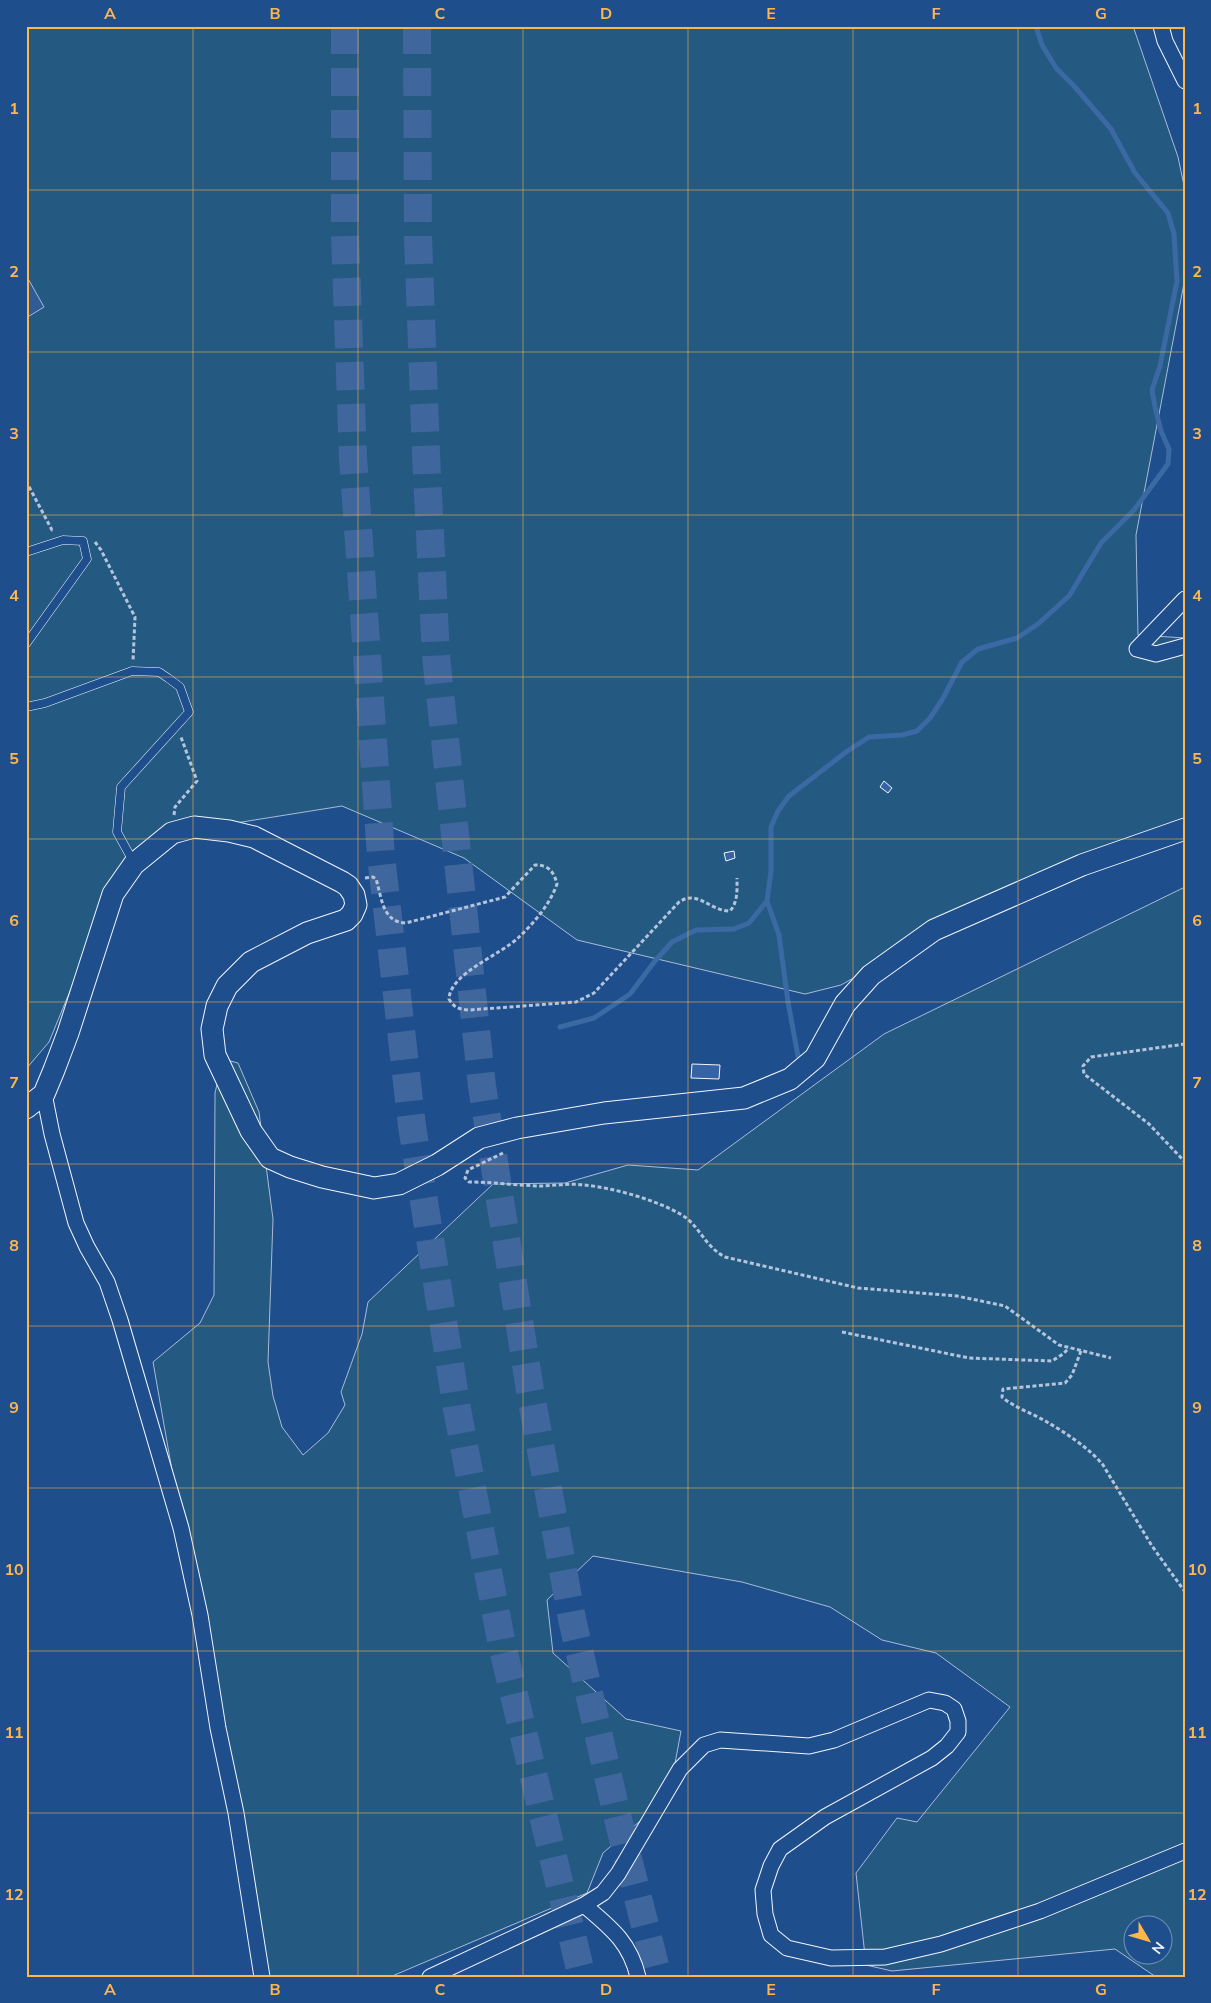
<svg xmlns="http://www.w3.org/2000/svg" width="1211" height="2003" font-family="Mulish,sans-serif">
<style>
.green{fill:#245a82;stroke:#a8bbd7;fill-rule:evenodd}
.parking{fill:#305b95;stroke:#a8bbd7}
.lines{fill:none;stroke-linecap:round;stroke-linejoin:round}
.stream{stroke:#3b69a3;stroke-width:5}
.building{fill:#3563a3;stroke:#f2f6ff}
.highway-tunnel{stroke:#3f679d;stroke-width:28;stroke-dasharray:28 14;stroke-linecap:butt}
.lane-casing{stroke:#f2f6ff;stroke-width:9}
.street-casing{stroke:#f2f6ff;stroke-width:17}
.secondary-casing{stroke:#f2f6ff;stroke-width:23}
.path{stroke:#b3c4dc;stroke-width:3;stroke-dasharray:4 2.5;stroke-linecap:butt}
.lane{stroke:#1f4e8c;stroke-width:8}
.street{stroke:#1f4e8c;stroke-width:15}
.secondary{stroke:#1f4e8c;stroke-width:21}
.grid{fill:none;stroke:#ffb74d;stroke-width:1;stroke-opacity:0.55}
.neatline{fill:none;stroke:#ffb74d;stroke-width:2}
.grid-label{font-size:16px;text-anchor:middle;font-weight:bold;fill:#ffb74d}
</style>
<rect width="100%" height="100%" fill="#1f4e8c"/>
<path class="green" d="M26,26H1133L1178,157L1185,190V278L1136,535L1138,635L1185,638V829L988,902L841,985L805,994L577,940L464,858L342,806L217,826L157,852L110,894L49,1042L26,1069Z
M1185,887V1977H1156L1115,1949L892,1971L866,1965L856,1873L897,1818L917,1822L1010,1707L936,1653L882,1640L830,1607L742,1582L593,1556L547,1600L553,1653L626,1719L681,1731L669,1796L603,1853L587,1893L390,1977H270L255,1944L153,1362L200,1323L214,1295L215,1093L223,1059L238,1063L259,1112L273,1219L268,1362L273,1396L282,1427L303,1455L328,1433L345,1405L341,1392L362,1334L368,1302L493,1184L565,1183L628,1165L698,1170L884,1034ZM1134,1926H1164V1956H1134Z"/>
<path class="parking" d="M26,275L44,307L26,318Z"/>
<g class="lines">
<path class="stream" d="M560,1027L594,1018L630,994L655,961L672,942L696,930L734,929L749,923L767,901
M798,1056L788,1002L779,935L767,901L771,871V827L778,811L789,796L846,752L869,737L902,735L917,731L930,718L942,700L962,662L978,649L1017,638L1038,624L1069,596L1101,543L1134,510L1168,464L1169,449L1161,431L1155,407L1152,390L1160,366L1177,281L1174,234L1168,213L1135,173L1111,129L1074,86L1056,68L1042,45L1036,26"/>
</g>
<path class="building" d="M884,781L892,788L888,793L880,787Z
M734,851L735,858L726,861L724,853Z
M692,1064L720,1065L719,1079L691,1078Z"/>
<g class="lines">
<path class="highway-tunnel" d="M345,26V235L353,457L381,856L412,1126L457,1409L502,1645L582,1977
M417,26L418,237L426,454L436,656L482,1086L530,1390L572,1619L616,1811L658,1977"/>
<defs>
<path id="lane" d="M26,552L63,540L83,541L87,559L26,644
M26,707L45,703L132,671L159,672L168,678L180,687L189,712L121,787L117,832L134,863"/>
<path id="street" d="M1161,26L1165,41L1185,81
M1185,599L1137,649L1156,654L1185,646
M44,1094L52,1134L76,1223L87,1247L107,1282L120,1320L181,1528L200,1615L218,1728L236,1813L262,1977
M584,1905C610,1927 630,1942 638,1977
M430,1977L584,1905L603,1893L618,1874L680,1769L704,1745L720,1740L809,1746L834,1740L929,1700L945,1703L954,1709L958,1721V1732L947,1746L932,1758L825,1817L780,1849L771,1866L763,1890L765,1914L771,1935L787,1948L831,1958L885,1957L941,1944L1040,1911L1185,1851"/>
<path id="secondary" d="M26,1108L44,1094L54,1070L68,1033L113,894L134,864L172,833L194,827L229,831L254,837L342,882L348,886L354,895L356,905L352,914L346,920L307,933L251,962L227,986L217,1006L212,1029L215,1055L251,1131L270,1158L290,1167L322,1177L374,1188L399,1184L437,1165L479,1138L517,1128L604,1113L744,1098L790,1079L815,1058L845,1004L871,975L934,930L1082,865L1185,829"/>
</defs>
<use href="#lane" class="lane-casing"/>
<use href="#street" class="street-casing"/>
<use href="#secondary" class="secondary-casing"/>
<path class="path" d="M26,481L52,530H54
M95,542L101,550L135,617L133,661
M174,815L175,807L197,781L181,737
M365,878L373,877L376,879C382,898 382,922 406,923L505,897L535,865C549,865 554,872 557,884C550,904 534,923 519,937C501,955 450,973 449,999C454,1008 459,1009 469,1010L576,1002L594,993L679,902C698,889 709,911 730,911C738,902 737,890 737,878
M1185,1044L1091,1057L1083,1066L1084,1074L1149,1124L1185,1162
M503,1153L468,1170L465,1178L469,1182C492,1182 515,1185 538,1186C553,1186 569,1183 584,1185C615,1188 656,1200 682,1215C700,1226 704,1246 725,1257L858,1288L957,1296L1005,1306L1059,1345L1111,1358
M842,1332L969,1358L1052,1361L1063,1354L1069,1348
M1081,1351L1072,1375L1065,1383L1003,1389L1002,1397C1015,1408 1032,1413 1047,1422C1066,1433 1089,1448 1103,1465L1152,1546L1185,1592"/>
<use href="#lane" class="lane"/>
<use href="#street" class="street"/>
<use href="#secondary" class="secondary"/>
</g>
<path class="grid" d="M193,26V1977M358,26V1977M523,26V1977M688,26V1977M853,26V1977M1018,26V1977M26,190H1185M26,352H1185M26,515H1185M26,677H1185M26,839H1185M26,1002H1185M26,1164H1185M26,1326H1185M26,1488H1185M26,1651H1185M26,1813H1185"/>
<rect width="1211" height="2003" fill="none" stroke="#1f4e8c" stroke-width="55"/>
<g transform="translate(1148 1940) rotate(128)"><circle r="24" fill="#1f4e8c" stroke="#7391ba"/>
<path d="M0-4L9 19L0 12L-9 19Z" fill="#ffb74d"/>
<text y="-8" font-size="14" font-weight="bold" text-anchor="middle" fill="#f2f6ff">N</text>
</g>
<rect x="28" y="28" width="1156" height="1948" class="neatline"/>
<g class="grid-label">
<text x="110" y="19">A</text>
<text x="275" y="19">B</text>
<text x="440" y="19">C</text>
<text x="606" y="19">D</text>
<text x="771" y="19">E</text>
<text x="936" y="19">F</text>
<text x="1101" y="19">G</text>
<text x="14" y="114">1</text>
<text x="1197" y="114">1</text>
<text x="14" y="277">2</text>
<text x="1197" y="277">2</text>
<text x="14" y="439">3</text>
<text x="1197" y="439">3</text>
<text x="14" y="601">4</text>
<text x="1197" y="601">4</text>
<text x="14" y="764">5</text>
<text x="1197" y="764">5</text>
<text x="14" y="926">6</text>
<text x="1197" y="926">6</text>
<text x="14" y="1088">7</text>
<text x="1197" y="1088">7</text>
<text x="14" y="1251">8</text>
<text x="1197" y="1251">8</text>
<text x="14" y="1413">9</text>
<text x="1197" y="1413">9</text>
<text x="14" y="1575">10</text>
<text x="1197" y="1575">10</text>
<text x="14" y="1738">11</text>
<text x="1197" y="1738">11</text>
<text x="14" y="1900">12</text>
<text x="1197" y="1900">12</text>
<text x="110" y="1995">A</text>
<text x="275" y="1995">B</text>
<text x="440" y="1995">C</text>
<text x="606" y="1995">D</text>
<text x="771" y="1995">E</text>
<text x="936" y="1995">F</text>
<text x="1101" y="1995">G</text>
</g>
</svg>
